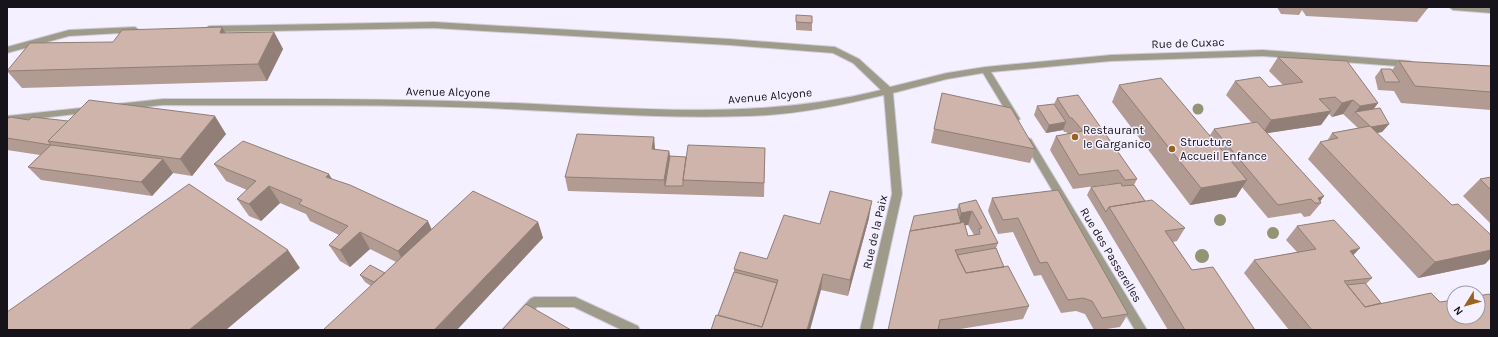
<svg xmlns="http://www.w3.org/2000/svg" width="1498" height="337" font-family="Karla,sans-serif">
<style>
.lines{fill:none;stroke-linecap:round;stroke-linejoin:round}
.minor-casing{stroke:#d0cddb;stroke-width:2}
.minor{fill:#9f9b8a;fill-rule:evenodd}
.tree{fill:#929474}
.wall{fill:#b19b92;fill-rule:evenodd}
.shaded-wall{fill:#907e77}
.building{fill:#ceb4aa;stroke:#907e77}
.poi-dot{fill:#9b621f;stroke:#f4f0ff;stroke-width:1.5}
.labels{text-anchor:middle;stroke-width:3;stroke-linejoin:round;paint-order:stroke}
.street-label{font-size:12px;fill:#16131b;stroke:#f4f0ff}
.poi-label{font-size:12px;fill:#16131b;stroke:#f4f0ff;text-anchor:start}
</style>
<rect width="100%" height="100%" fill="#f4f0ff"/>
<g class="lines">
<defs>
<path id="minor" d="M1449,7H1491V13L1453,10Z
M434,22L729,39L835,47L859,59L890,87L947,73L985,67L1111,55L1263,50L1410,61L1414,64L1410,67L1263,56L1111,61L991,72L1020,119L1015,122L1012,121L983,73L947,79L893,93L902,194L872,330H860L892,194L884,95C839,106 793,115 748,116C660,119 573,112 486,108C379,104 271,106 163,105L116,110L111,107L116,104L163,99C270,99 378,98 485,102C619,106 749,123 881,90L853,63L833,53L729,45L434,28L209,32L205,29L209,26Z
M135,27L139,30L138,32L69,36L7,53V47L69,30Z
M90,107L95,110L93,112L7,122V116Z
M1028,138L1031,139L1147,330H1135L1023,141Z
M534,297H575L638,326L640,330H622L574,307H537L515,330H502L530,299Z"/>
</defs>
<use href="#minor" class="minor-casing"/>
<use href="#minor" class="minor"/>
</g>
<g class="tree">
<circle cx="1198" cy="109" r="5.5"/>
<circle cx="1220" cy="220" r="6"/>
<circle cx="1273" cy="233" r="6"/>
<circle cx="1202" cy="256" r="7"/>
</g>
<path class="wall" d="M1277,7H1427L1428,8L1417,22L1306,16L1302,10L1299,15L1281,14Z
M796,15L812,23V31L796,30Z
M222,27L226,33L274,32L283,49L267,81L22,88L7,71L113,42Z
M1278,57L1378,103L1374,109L1389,124L1382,132L1377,133L1485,264L1418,278L1308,159L1320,142L1327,141L1332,133L1358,128L1343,114L1332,117L1329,114L1321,125L1267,133L1324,196L1320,201L1321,203L1310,216L1304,217L1301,213L1268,218L1242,187L1236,197L1190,205L1112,102L1119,85L1210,135L1214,129L1252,123L1226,95L1235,81L1269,87L1283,85L1269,71Z
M1399,61L1491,66V110L1401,103L1394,91L1378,90L1375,77L1381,69L1392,70Z
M942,93L1035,149L1030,163L931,143Z
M1057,98L1137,179L1134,185L1145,201L1185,228L1177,241L1173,242L1192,270L1255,330H1168L1087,195L1091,187L1112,184H1111L1073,189L1050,150L1056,136L1068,134L1066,132H1064L1063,130L1046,133L1034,115L1037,106L1054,104Z
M7,119L29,120L68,121L226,134L192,176L173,173L152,196L41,180L28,167L40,155L7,150Z
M654,137L655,150L669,151L670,156L686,157L765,148L764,197L568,191L565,177Z
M214,164L332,179L432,229L538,222L543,238L371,286L365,282L360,275L385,273L396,262L370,249L350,267L340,261L329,245L339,235L310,221L306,214L280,203L261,221L249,216L237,199L247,190L226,181Z
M1491,177V224L1463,196L1480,179Z
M1058,190L1128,314L1120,327L1100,330H1094L1085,314L1076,311L1061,313L1041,275L1034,276L1013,232L998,234L988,211L992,198Z
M976,200L998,243L996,248L1004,267L1029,306L1023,319L954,330H888L957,209L959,204ZM965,225H968L974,235L968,236Z
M869,218L848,296L821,290L718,315L734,272V269L767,259L820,224Z
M1297,226L1353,255L1372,278L1366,284L1381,303L1440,302L1491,330H1289L1244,273L1254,260L1297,252L1286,240Z"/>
<path class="shaded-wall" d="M222,27L232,44L220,33Z
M274,32L283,49L267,81L258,64Z
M1353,100L1343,114L1332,117L1342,103Z
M1378,103L1367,117L1355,112L1349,120L1360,106Z
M1331,111L1321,125L1262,134L1271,120Z
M215,116L226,134L192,176L180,159Z
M1066,122L1063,130L1046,133L1049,125Z
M1389,124L1382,132L1365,135L1371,127Z
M654,137L655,151L652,149Z
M669,151L671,164L665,186L666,194L664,180Z
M163,159L173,173L152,196L141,182Z
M329,174L339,191L326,177Z
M1247,180L1236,197L1190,205L1201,188Z
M269,186L280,203L261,221L249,204Z
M1324,196L1319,203L1318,198Z
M872,201L869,218L848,296L850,280Z
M972,211L968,225L957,227L961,213Z
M428,221L435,237L406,268L398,251Z
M538,222L543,238L457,330H434Z
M360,232L370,249L350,267L340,250Z
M1360,248L1347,262L1350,251Z
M288,250L300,268L226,330H189Z
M1491,250V258L1485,264L1418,278L1435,262Z
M823,274L821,290L810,330H807Z"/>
<path class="building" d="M1404,7H1427L1428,8Z
M796,15L812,16V23L796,22Z
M222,27L220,33L274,32L258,64L7,71L30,43L113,42L122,30Z
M1278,57L1347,61L1378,103L1360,106L1353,100L1342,103L1335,97L1319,99L1331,111L1271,120L1235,81L1260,77L1269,87L1303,82Z
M1399,61L1491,66V92L1415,86Z
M1381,69H1391L1400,82H1385Z
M1161,78L1247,180L1201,188L1119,85Z
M942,93L1011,108L1035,149L934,129Z
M1078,95L1137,179L1125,180L1118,170L1079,175L1056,136L1083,131L1072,118H1070L1057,98Z
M89,100L215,116L180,159L48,141Z
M1054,104L1066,122L1049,125L1037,106Z
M1380,108L1389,124L1371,127L1355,112Z
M10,117L29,120L32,117L68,121L48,141L51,145L7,138V119Z
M1257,122L1324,196L1318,198L1321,203H1315L1311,199L1278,205L1214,129Z
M1370,126L1452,205L1458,204L1491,235V250L1435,262L1320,142L1338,138L1332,133Z
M577,134L654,137L652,149L669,151L664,180L565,177Z
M243,141L329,174L326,177L350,185L428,221L398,251L360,232L340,250L329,245L348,226L299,204L302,200L269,186L249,204L237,199L256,181L214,164Z
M51,145L163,159L141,182L28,167Z
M688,145L765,148L764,183L683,180Z
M670,156L686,157L683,180V186H665Z
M1491,177V190L1480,179Z
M1121,183L1122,186L1134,185L1145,201L1109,207L1106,212L1091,187Z
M189,184L288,250L189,330H7V312Z
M1058,190L1128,314L1102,318L1092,301L1083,298L1068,300L1047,262L1040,263L1018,218L1003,220L992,198Z
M473,191L538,222L434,330H323Z
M830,191L872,201L850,280L823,274L807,330H711L716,315L762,327L778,280L734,269L740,252L767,259L784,215L820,224Z
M976,200L998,243L955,250L966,273L1008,266L1029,306L940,320L938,330H888L910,231L964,222L968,236L980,234L979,229L982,228L972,211L961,213L959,204Z
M1152,200L1185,228L1165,231L1192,270L1213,267L1255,330H1185L1109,207Z
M957,209L961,223L910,231L914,216Z
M1334,220L1360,248L1350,251L1372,278L1344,281L1365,307L1431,293L1440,302L1454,300V317H1478V296L1489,294L1491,296V330H1312L1254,260L1316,249L1297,226Z
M996,248L1004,267L966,273L957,255Z
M370,265L385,273L374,282L360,275Z
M734,272L777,283L762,327L718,315Z
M1365,283L1381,303L1365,307L1347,285Z
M526,304L571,330H502Z"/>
<g class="poi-dot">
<circle cx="1075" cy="137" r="4"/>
<circle cx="1172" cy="149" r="4"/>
</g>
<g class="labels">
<g class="street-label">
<text transform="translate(1188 43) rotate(-2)" y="4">Rue de Cuxac</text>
<text transform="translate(448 92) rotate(1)" y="4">Avenue Alcyone</text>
<text transform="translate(770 96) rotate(-5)" y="4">Avenue Alcyone</text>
<text transform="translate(875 232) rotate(-77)" y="4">Rue de la Paix</text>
<text transform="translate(1111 255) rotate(59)" y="4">Rue des Passerelles</text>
</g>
<g class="poi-label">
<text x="1083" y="134">Restaurant<tspan x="1083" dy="14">le Garganico</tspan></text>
<text x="1180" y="146">Structure<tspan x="1180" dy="14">Accueil Enfance</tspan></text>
</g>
</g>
<rect width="1498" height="337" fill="none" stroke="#16131b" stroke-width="16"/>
<g transform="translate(1466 305) rotate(233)"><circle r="19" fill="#f4f0ff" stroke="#9b98a4"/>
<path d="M0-3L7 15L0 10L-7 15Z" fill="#9b621f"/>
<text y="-6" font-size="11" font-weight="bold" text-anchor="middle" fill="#16131b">N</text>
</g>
</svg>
